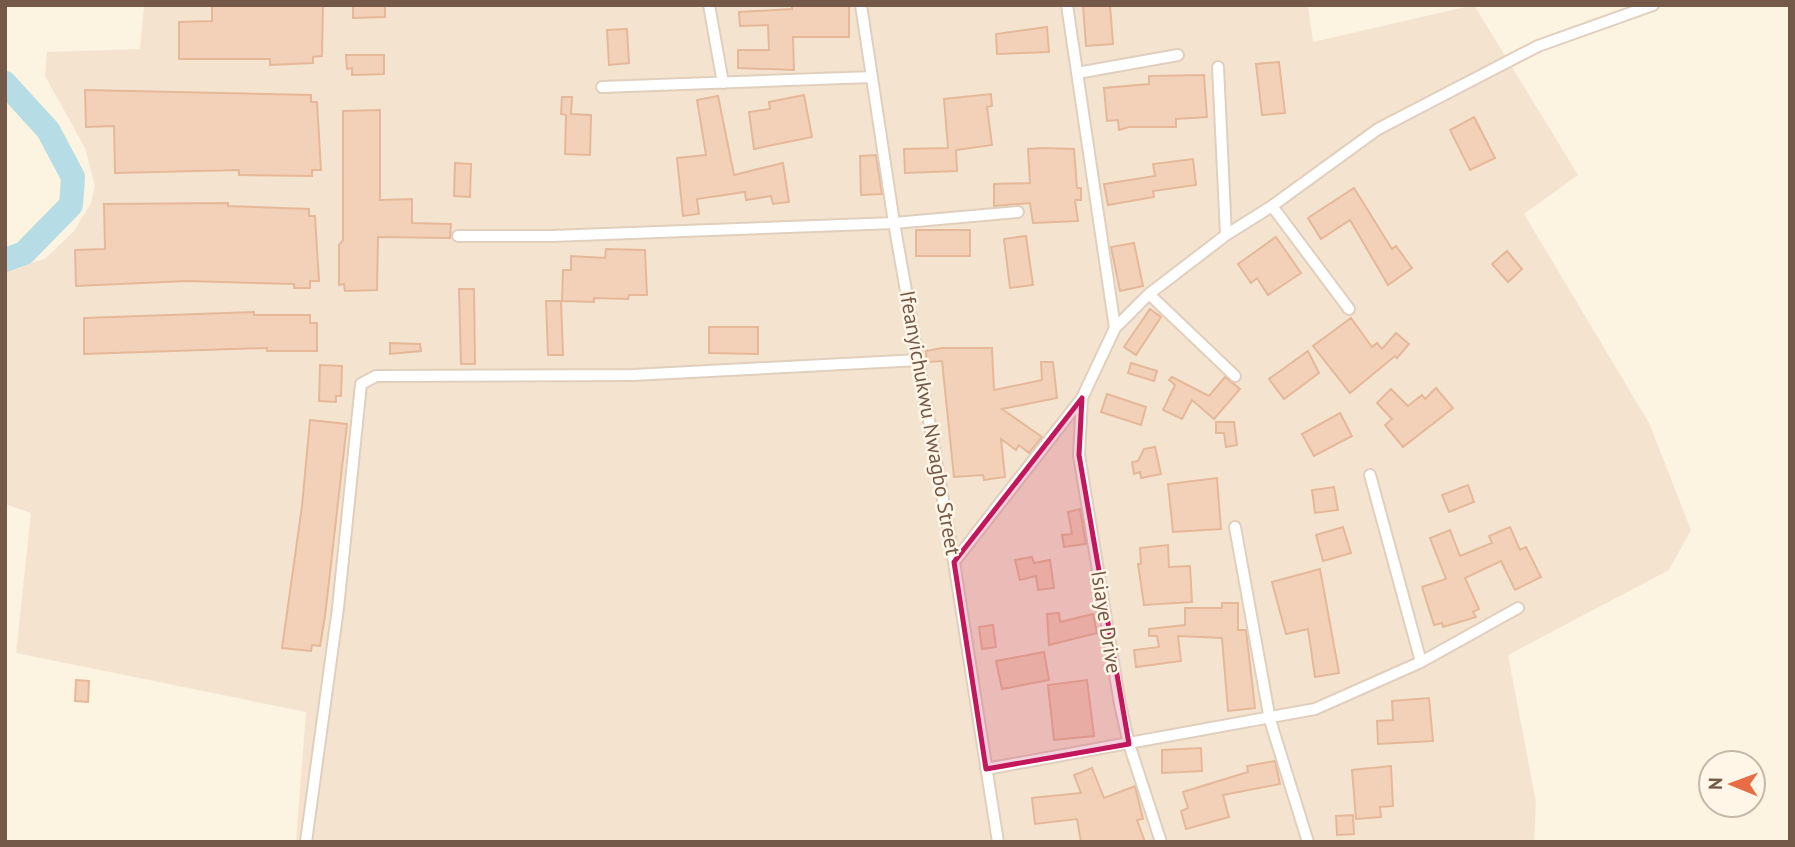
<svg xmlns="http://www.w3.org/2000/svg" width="1795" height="847" font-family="'PT Sans',sans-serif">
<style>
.residential{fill:#f4e4cf}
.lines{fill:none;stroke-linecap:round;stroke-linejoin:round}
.river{stroke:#b6dde6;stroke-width:24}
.building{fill:#f2d1b8;stroke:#e5b899;stroke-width:2}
.street-casing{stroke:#e0cfbd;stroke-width:14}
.street{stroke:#fff;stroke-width:10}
.marked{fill:#c2185b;fill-opacity:0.2;stroke:#c2185b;stroke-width:5;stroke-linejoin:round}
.labels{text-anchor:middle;stroke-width:5;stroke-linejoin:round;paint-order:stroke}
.street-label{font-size:21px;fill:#745948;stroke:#fff6e7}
</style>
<rect width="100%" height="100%" fill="#fcf3e1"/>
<path class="residential" d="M144,5H1308L1313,42L1474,5L1578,175L1524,214L1649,423L1691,530L1669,570L1508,655L1536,802L1534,842H296L306,712L16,653L31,513L5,504V270L45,259L74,231L91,203L95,186L85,148L45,76L47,52L140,49Z"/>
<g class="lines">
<path class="river" d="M5,83L48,130L73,177L71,205L24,253L5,260"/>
</g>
<path class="building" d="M212,5H323L322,56L313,57V63L270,65V59H179V22L212,21Z
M353,5H385V17L353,18Z
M792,5H849V37H793L794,70L738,68V50H769L768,25L740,26L739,12L792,9Z
M1083,5H1110L1113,44L1086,46Z
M1047,27L1049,52L997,54L996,34Z
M627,29L629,63L609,65L607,30Z
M346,55H384V74L352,75V68L347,69Z
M1279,62L1285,113L1262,115L1256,64Z
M1204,75L1207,117L1176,119V127H1129L1119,130L1118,120L1107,121L1104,88L1149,84V76Z
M85,90L311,95V102H317L321,170H312V176L239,175V170L115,173L114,126L86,127Z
M991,94L992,106L987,107L992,145L956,150L957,171L905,173L904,149L948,148L944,99Z
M804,95L812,137L754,149L749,112L770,109L769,102Z
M718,96L734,175L783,163L789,202L773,204L771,196L746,200L745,192L697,199L699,214L683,216L677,158L706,155L697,100Z
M562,97H572L571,114L591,115L590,155L565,154L566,115L561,114Z
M380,110V200L412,199V223L451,224L450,238L378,237L377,290L345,291L344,284L339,285V245L343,240V111Z
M1474,117L1495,158L1470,170L1450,130Z
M1043,148L1074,149L1077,188H1081V200H1075L1078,221L1033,223L1030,203L994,206V184L1030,183L1028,149Z
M876,155L882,194L861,195L860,156Z
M1193,159L1196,185L1153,191L1154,197L1108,205L1104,184L1155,176L1153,164Z
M455,163L471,164L470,197L454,196Z
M1354,188L1392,249L1396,246L1412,268L1388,285L1350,220L1321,239L1308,218Z
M228,203V206L309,209V216H315L319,281H310V288H294V284L187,281L76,286L75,250L105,249L104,204Z
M916,230H970V256H916Z
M1026,236L1033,285L1010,288L1004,239Z
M1276,237L1301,273L1268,295L1257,278L1251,283L1238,264Z
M1134,243L1143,286L1120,291L1111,247Z
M606,249L645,250L647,295H629L628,299L594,298V302L562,301L563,270H571V256L605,258Z
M1507,251L1522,269L1508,282L1492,264Z
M459,289H474L475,364H461Z
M546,301H561L563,355H548Z
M1150,309L1161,317L1136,355L1124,347Z
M254,312V315H310V323H317V351H267V348L84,354V318Z
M1351,318L1372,347L1377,343L1382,349L1396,333L1409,344L1397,358L1395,356L1350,393L1313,346Z
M709,327H758V354L709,353Z
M390,343L420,344L421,351L390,354Z
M942,348H992L994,390L1042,380L1041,362H1053L1057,398L1002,409L1042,437L1029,453L1019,445L1016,450L1001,439L1005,477L984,480L983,475L954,477L942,361L927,362L926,351Z
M1308,351L1319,373L1284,399L1269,379Z
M1131,363L1157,371L1154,381L1128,373Z
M320,365L342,366L341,396H336V402L319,401Z
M1172,377L1209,396L1225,377L1240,389L1214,419L1192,400L1182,419L1163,410L1175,385L1169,380Z
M1436,388L1453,408L1403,447L1385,425L1392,419L1377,403L1391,389L1408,406L1422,395L1425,399Z
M1107,394L1146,407L1141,425L1101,412Z
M1340,413L1352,436L1314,456L1302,434Z
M310,420L347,424L325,616L320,646L312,645L311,651L282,648L302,506Z
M1216,422H1234L1237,445L1226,447L1224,433H1216Z
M1155,447L1161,474L1141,478L1140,472L1134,474L1132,462L1138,461L1144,449Z
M1217,478L1221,529L1173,532L1168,484Z
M1468,485L1474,502L1449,512L1442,495Z
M1334,487L1338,510L1315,513L1312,490Z
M1080,509L1086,544L1064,547L1062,535L1072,534L1068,512Z
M1343,527L1351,553L1323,561L1316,535Z
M1510,527L1520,550L1526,547L1541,577L1515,590L1501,561L1465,578L1479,609L1473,612L1476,617L1443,627L1442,623L1434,625L1422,587L1446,579L1430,538L1450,530L1460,556L1492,543L1489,536Z
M1168,545L1169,567L1190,566L1192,602L1144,605L1138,564H1141L1140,548Z
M1032,557L1034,563L1050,560L1054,588L1038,590L1036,576L1020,580L1015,560Z
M1320,569L1339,673L1315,677L1308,629L1286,634L1272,582Z
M1222,603H1238V630H1246L1255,708L1228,711L1222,638L1178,636L1181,661L1136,667L1134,650L1159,647L1157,636H1149V629L1185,625V608H1222Z
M1059,613L1060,622L1093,614L1097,633L1049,645L1047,614Z
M993,625L996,647L982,649L979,627Z
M1044,652L1049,680L1002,689L996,661Z
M76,680L89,681L88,702L75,701Z
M1087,680L1094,736L1054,740L1048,685Z
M1429,698L1433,741L1378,744L1377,721L1393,720L1392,701Z
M1201,748L1202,771L1162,773V750Z
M1275,761L1280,784L1223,795L1229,817L1186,829L1181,811L1188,808L1183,792L1248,772L1247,766Z
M1391,766L1393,806L1380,807L1381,817L1356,819L1352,770Z
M1092,768L1104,798L1135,786L1143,819L1137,820L1145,842H1081L1077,819L1035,824L1032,798L1081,793L1074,775Z
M1353,815L1354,834L1337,835L1336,816Z"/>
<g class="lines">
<defs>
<path id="street" d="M709,5L723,83
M861,5L894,223L954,562L998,842
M1067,5L1115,328
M1218,67L1226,235
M1077,73L1178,55
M602,87L872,77
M1272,206L1349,309
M458,236H552L894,223L1018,212
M1149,294L1235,376
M1082,398L1079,455L1120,704L1129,744L1161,842
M1370,475L1421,662
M1235,527L1270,720L1308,842
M954,562L1082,398L1115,328L1149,294L1226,235L1272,206L1378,129L1538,46L1653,5
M986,769L1315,709L1421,662L1518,608
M306,842L338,608L361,384L376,376L633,375L919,360"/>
</defs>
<use href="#street" class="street-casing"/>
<use href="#street" class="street"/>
</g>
<path class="marked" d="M1082,398L1079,455L1129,744L986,769L954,562Z"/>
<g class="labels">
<g class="street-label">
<text transform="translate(930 423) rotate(80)" y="7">Ifeanyichukwu Nwagbo Street</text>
<text transform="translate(1106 622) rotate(81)" y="7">Isiaye Drive</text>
</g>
</g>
<rect width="1795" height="847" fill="none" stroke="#745948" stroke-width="14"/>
<g transform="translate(1732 784) rotate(271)"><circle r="33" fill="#fff6e7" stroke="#c7b7a7" stroke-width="2"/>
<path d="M0-5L12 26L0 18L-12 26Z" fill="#e86d44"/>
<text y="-10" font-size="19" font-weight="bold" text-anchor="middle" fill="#745948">N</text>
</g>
</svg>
